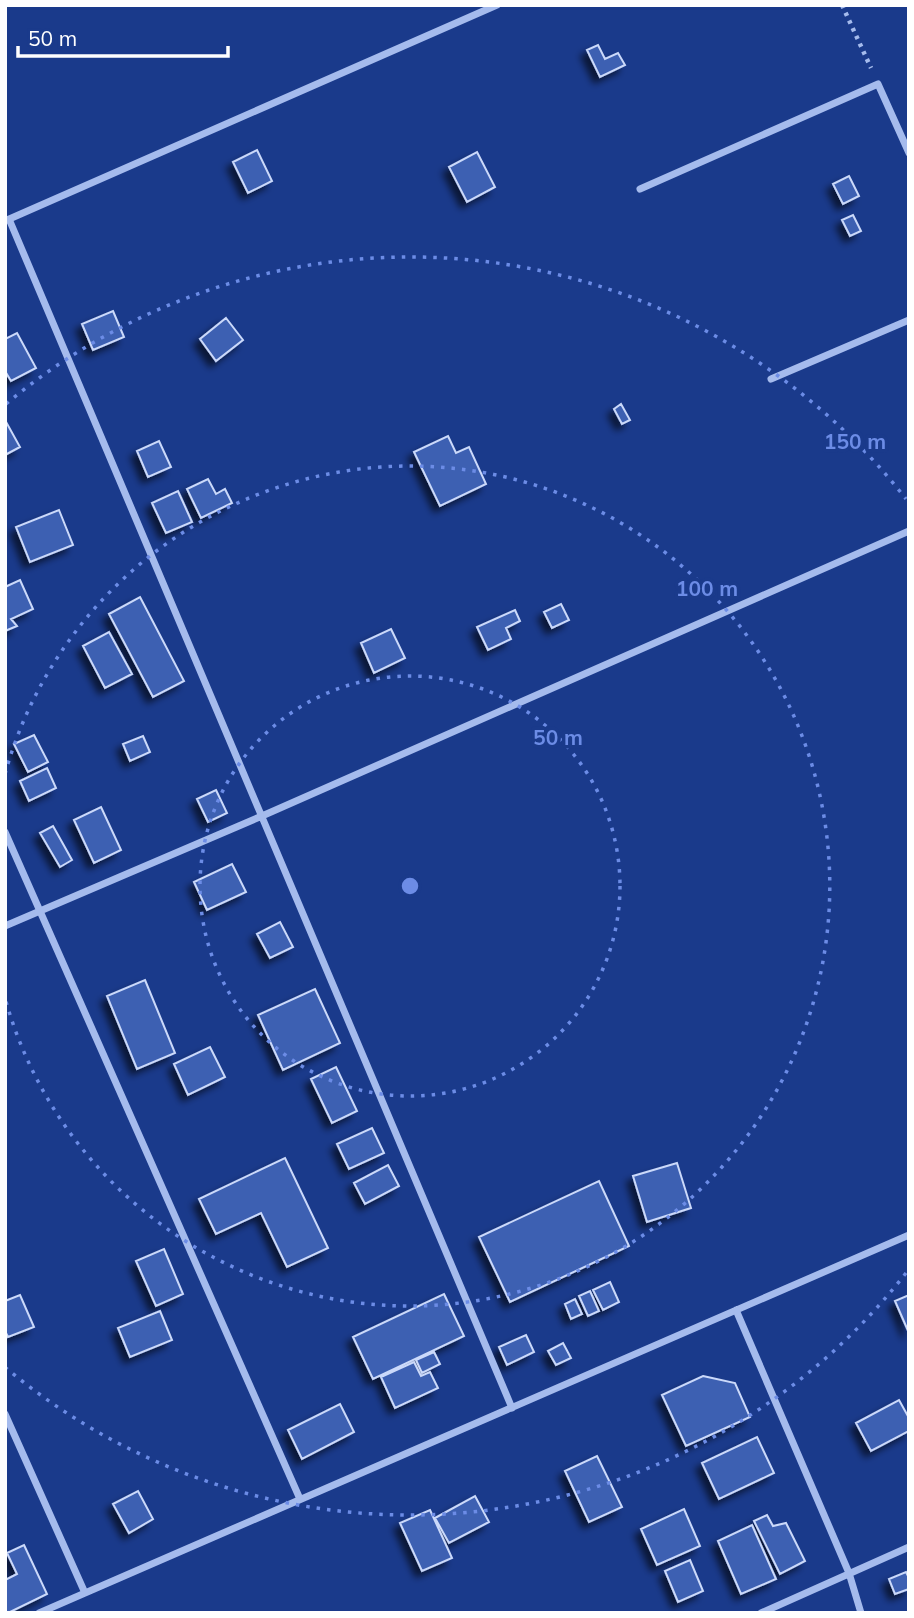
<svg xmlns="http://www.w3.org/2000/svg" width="914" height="1618" font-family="Mulish,sans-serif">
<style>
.building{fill:#3e61b2;stroke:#cbd9fa;stroke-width:2;filter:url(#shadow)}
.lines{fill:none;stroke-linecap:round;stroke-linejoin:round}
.path{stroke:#a5bbed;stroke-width:4.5;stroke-dasharray:3.5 5;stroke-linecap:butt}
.minor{stroke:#a5bbed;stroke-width:7}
.ring{fill:none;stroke:#6c8ce6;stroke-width:3.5;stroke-dasharray:3.5 7}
.centre{fill:#6c8ce6;stroke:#1a3a8b;stroke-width:3.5}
.ring-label{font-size:21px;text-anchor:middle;font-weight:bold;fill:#6c8ce6;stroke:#1a3a8b;stroke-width:7;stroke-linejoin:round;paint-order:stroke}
</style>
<defs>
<filter id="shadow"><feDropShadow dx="-6" dy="6" stdDeviation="3.5" flood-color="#0009"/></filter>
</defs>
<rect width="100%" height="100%" fill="#1a3a8b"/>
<path class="building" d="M598,45L605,59L618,53L625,65L600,77L587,50Z
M257,150L272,181L248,193L233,162Z
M477,152L495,187L467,202L449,167Z
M849,176L859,196L843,204L833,184Z
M853,215L861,231L850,236L842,220Z
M113,311L124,337L93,350L82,324Z
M226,318L243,340L216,361L200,339Z
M17,333L36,368L11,381L5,371V339Z
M621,404L630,420L622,424L614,409Z
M5,420L20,447L5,455Z
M448,436L456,453L469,447L486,484L440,506L414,452Z
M159,441L171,467L148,477L137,451Z
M208,479L216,494L225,489L232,503L201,518L187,489Z
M178,491L192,522L166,533L152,503Z
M59,510L73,545L30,562L16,527Z
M20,580L33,609L11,619L17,626L5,631V587Z
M140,597L184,681L153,697L109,614Z
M561,604L569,620L552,628L544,612Z
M515,610L520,621L506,628L511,639L488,650L477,627Z
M391,629L405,658L374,673L361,643Z
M109,632L132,674L105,688L83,646Z
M34,735L48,762L28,772L14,744Z
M143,736L150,752L130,761L123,744Z
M47,768L56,788L29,801L20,781Z
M216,790L227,813L208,822L197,799Z
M101,807L121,850L94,863L74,820Z
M53,826L72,860L60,867L40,833Z
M232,864L246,892L207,910L194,882Z
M280,922L293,947L270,958L257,934Z
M145,980L175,1053L137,1069L107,996Z
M315,989L340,1043L283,1070L258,1015Z
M210,1047L225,1077L188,1095L174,1064Z
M336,1067L357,1111L332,1123L311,1079Z
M372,1128L384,1153L349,1169L337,1144Z
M285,1158L328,1248L287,1267L261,1213L216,1234L199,1199Z
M677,1163L691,1208L647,1222L633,1176Z
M388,1165L399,1186L365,1204L354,1183Z
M599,1181L629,1246L510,1302L479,1237Z
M164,1249L183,1294L156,1306L136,1261Z
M610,1282L619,1302L603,1310L593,1290Z
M590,1291L599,1311L588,1316L579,1296Z
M444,1294L464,1336L373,1379L353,1337Z
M20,1295L34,1327L8,1337L5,1331V1301Z
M909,1295V1333L895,1301Z
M575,1299L582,1314L571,1319L565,1304Z
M160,1311L172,1340L130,1357L118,1328Z
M526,1335L534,1352L507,1365L499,1347Z
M563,1343L571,1358L556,1365L548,1351Z
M434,1352L440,1364L422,1373L416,1360Z
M414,1362L421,1376L430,1372L438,1388L395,1408L381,1377Z
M703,1376L735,1383L750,1417L686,1446L662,1395Z
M899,1400L909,1418V1431L871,1451L856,1423Z
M340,1404L354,1432L302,1459L288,1430Z
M757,1437L774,1473L719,1499L702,1463Z
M597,1456L622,1507L589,1522L565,1471Z
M138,1491L153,1519L129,1533L113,1504Z
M475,1496L489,1522L449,1543L435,1518Z
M684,1509L700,1546L657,1565L641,1529Z
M430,1510L452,1558L422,1571L400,1523Z
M767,1515L773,1526L786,1523L805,1561L780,1574L754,1521Z
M752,1525L776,1579L741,1594L718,1541Z
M24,1545L47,1594L8,1613H5V1580L17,1574L7,1553Z
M690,1560L703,1591L678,1602L665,1571Z
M906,1572L909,1578V1589L895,1594L889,1579Z"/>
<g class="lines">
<path class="path" d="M842,5L871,68"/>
<path class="minor" d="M640,189L878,84L909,153
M9,219L512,1408
M7,220L497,5
M771,379L909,320
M5,832L300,1499
M5,926L262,816L909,531
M736,1310L849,1573L861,1613
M5,1414L85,1593
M39,1613L909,1235
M761,1613L909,1547"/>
</g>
<g class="ring">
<circle cx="410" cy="886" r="210"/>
<path d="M5 774A420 420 0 1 1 5 998"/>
<path d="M906 1273A629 629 0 0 1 6 1368M6 404A629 629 0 0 1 906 499"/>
</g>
<circle cx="410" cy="886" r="10" class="centre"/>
<g class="ring-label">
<text x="855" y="449">150 m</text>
<text x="707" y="596">100 m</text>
<text x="558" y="745">50 m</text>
</g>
<rect width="914" height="1618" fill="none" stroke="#ffffff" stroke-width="14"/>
<path d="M18 46v10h210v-10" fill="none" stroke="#ffffff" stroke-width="3.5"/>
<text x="28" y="46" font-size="21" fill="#ffffff" stroke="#1a3a8b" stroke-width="5" paint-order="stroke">50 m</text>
</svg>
